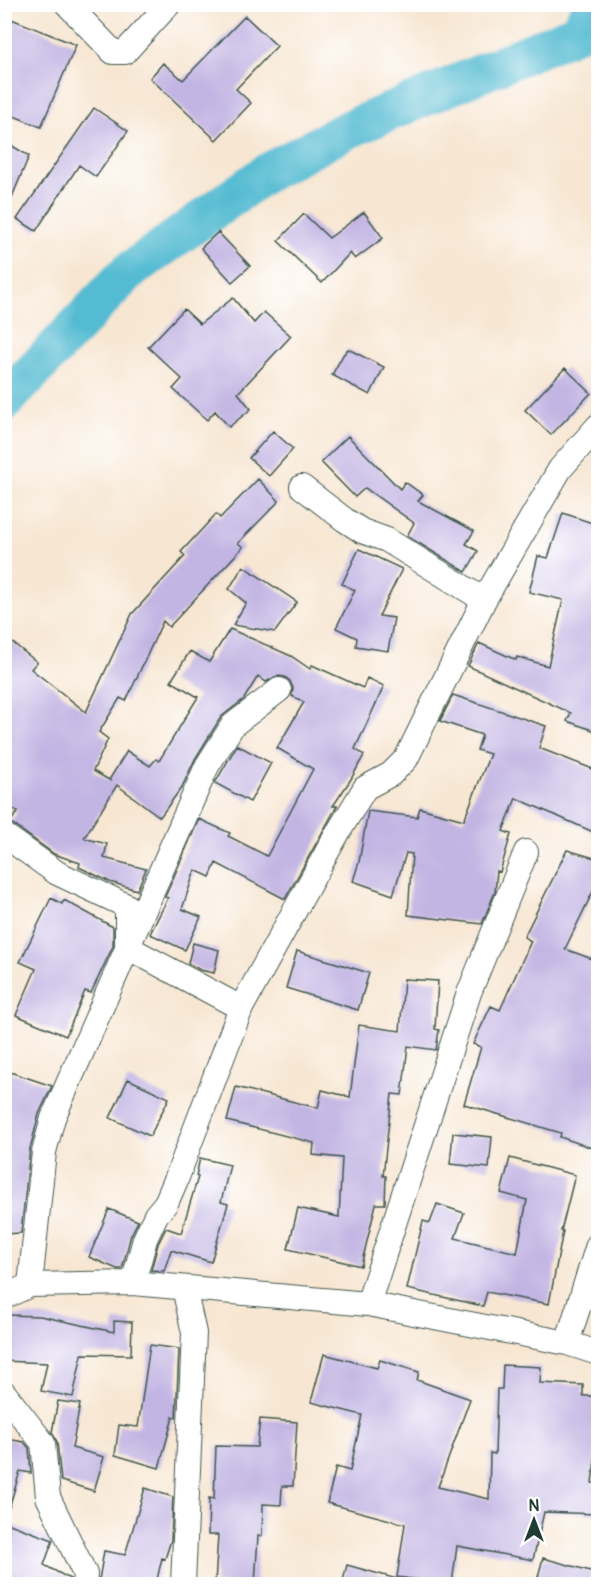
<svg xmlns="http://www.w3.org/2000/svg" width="603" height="1589" font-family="Pangolin,sans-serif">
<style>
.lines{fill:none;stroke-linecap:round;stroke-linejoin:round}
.river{stroke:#54bbd2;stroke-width:39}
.building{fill:#c2b5e3}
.minor-casing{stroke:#3f564c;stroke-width:26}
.minor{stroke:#fff;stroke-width:24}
</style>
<rect width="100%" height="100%" fill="#fff"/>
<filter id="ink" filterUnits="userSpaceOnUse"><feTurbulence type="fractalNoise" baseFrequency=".0167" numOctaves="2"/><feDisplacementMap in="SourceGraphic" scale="12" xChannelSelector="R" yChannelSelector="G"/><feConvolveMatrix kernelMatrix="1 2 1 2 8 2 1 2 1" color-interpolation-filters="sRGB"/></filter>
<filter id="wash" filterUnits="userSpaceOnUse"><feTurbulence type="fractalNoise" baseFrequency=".008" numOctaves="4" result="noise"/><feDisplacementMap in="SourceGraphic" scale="24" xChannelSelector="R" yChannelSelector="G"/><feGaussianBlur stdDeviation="1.35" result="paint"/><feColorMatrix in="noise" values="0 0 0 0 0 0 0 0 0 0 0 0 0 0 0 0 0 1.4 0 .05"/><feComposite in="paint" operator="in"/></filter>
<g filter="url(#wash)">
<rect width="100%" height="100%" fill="#f7e6d2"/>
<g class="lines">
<path class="river" d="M4,402L127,273L266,173L347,130L578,32L593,4"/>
</g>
<g id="blocks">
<path class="building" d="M4,16L76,45L41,127L4,112Z
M245,16L277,46L236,89L251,103L216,140L150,78L163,63L183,80Z
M94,108L128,131L96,177L79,165L36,231L17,219Z
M4,141L29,156L5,214H4Z
M364,212L383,238L355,259L350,253L322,283L278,241L304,214L329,238Z
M218,232L250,266L232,282L201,248Z
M233,298L254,323L264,312L291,336L238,393L251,409L229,427L215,411L207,420L173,389L182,379L148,347L184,309L200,324Z
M348,349L384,367L370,395L332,375L343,355Z
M565,368L591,393L551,435L525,410Z
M273,431L293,449L269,476L249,458Z
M348,436L400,489L405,482L423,495L418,501L474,531L466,544L478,551L466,572L407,536L414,523L365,488L355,497L321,462Z
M258,479L279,501L238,543L243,547L169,627L163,621L126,701L120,698L99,732L108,739L93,771L111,781L109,780L127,751L150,766L156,759L159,761L198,697L171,681L190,651L209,662L230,629L291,656L310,669L312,665L363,688L367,678L384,686L355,749L364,755L351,779L333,806H337L285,899L216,863L210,877L195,870L182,909L201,917L185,950L150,934L168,898L165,897L199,819L230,833L228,836L267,856L313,769L277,748L304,702L292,696L293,688L290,681L285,677L277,676L266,682L258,676L244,699L221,717L195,759L182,787L160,817L117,785L84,838L107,844L104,858L146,869L137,890L110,882L79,867L80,863L54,854L10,822L18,812L4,803V636L37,662L31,669L86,712L132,614L185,556L181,552L216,514L220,518Z
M563,513L598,525V732L567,721L571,713L468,666L479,643L516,660L517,657L548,666L563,600L529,592L538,556L548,558Z
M359,549L402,569L379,616L394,618L388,651L356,646L357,638L336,628L355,590L342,584Z
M243,566L297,602L275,632L233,625L246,603L229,589Z
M453,695L546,726L539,748L598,771V834L516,798L503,831L511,834L500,872L497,871L495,892L482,924L408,915L412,854L406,853L393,895L353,881L359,862L368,811L417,817L420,808L464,820L490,754L477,750L482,735L440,721Z
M237,745L271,763L250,802L215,783Z
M567,850L598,859V881L565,949L598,961V1150L560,1137L561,1133L464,1104L481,1047L473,1044L491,1006L500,1010L531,941L524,937Z
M51,898L62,904L64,900L113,927V946L91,993L85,991L66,1036L16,1015L36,969L20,962Z
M193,943L219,950L214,973L200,970L188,963Z
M297,951L369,973L358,1010L286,988Z
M404,979L438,981L435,1029L439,1030L436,1050L408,1046L402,1095L392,1094L383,1176H386L385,1204H376L361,1266L288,1249L298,1208L339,1217L342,1158L313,1155L314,1143L227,1121L236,1087L318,1108L322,1090L350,1097L359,1025L400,1031Z
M4,1070L52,1086L39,1114L30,1149L21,1233L4,1234Z
M128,1079L169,1098L150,1136L110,1118Z
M453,1133L492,1137L489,1168L450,1164Z
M200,1158L230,1165L221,1202L228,1204L211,1262L171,1250L164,1271L151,1270L158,1244L166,1228L181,1233L198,1177L196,1176Z
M510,1158L575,1175L561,1231H563L549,1304L487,1292L483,1306L407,1289L423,1221L430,1223L437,1204L464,1213L455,1238L517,1253L527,1200L501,1193Z
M109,1209L138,1221L131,1235L122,1269H117L89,1257Z
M4,1315L40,1316L114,1332V1321L132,1322L131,1355L82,1354L73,1397L41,1391L47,1363L4,1361Z
M150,1345L179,1349L176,1418L173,1417L159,1468L115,1455L119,1425L138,1427Z
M324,1354L377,1368L380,1360L419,1372L417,1380L470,1399L438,1487L489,1499L490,1453L495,1454L497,1389H502L503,1365L541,1367L540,1383L583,1385V1396H598V1437L592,1483L598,1484L596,1514L544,1512L533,1560L457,1546L452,1584L397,1577L405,1524L327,1503L336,1467L350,1471L362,1415L311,1402Z
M58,1401L80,1404L72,1448L104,1457L94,1491L61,1481L57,1442L52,1432Z
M260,1419L297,1422L293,1486H282L281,1505L263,1504L262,1536H258L255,1584H215L218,1535H208L209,1498L214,1499L216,1446L257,1447Z
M7,1439L24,1442L29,1448L31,1473L20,1471L9,1508H4V1455Z
M145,1488L173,1497L171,1540L165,1559L162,1558L156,1584H122L99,1580L104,1551L125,1555Z
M4,1522L53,1540L44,1565L70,1579V1584H4Z
M543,1558L598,1573V1584H566L538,1577Z
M347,1565L397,1579L396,1584H342Z"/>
</g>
</g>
<g filter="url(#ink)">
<use href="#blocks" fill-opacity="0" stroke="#3f564c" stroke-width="1.5"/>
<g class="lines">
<defs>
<path id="minor" d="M67,4L113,52H125L169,4
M302,487L345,520L362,531L387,540L484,600
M4,835L57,873L127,906V947L241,1008
M133,1283L145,1239L156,1215L166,1203L176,1180L241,1008L337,834L365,788L391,774L406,759L484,600L560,469L598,426
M30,1285L44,1152L53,1118L207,766L233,725L279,690
M4,1297L30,1285L133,1283L368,1304L567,1343L598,1353
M368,1304L469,993L526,852
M567,1343L598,1245
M4,1393L43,1443L48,1497L85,1574L84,1584
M183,1584L194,1333L184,1288"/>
</defs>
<use href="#minor" class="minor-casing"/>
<use href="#minor" class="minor"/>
</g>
</g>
<rect width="603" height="1589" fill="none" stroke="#fff" stroke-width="24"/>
<g transform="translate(534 1520)" stroke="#ffffff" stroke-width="4.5" paint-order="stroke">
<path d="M0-4.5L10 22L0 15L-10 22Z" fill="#1f3d34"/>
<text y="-9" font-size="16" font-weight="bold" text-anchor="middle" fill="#1f3d34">N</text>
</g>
</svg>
